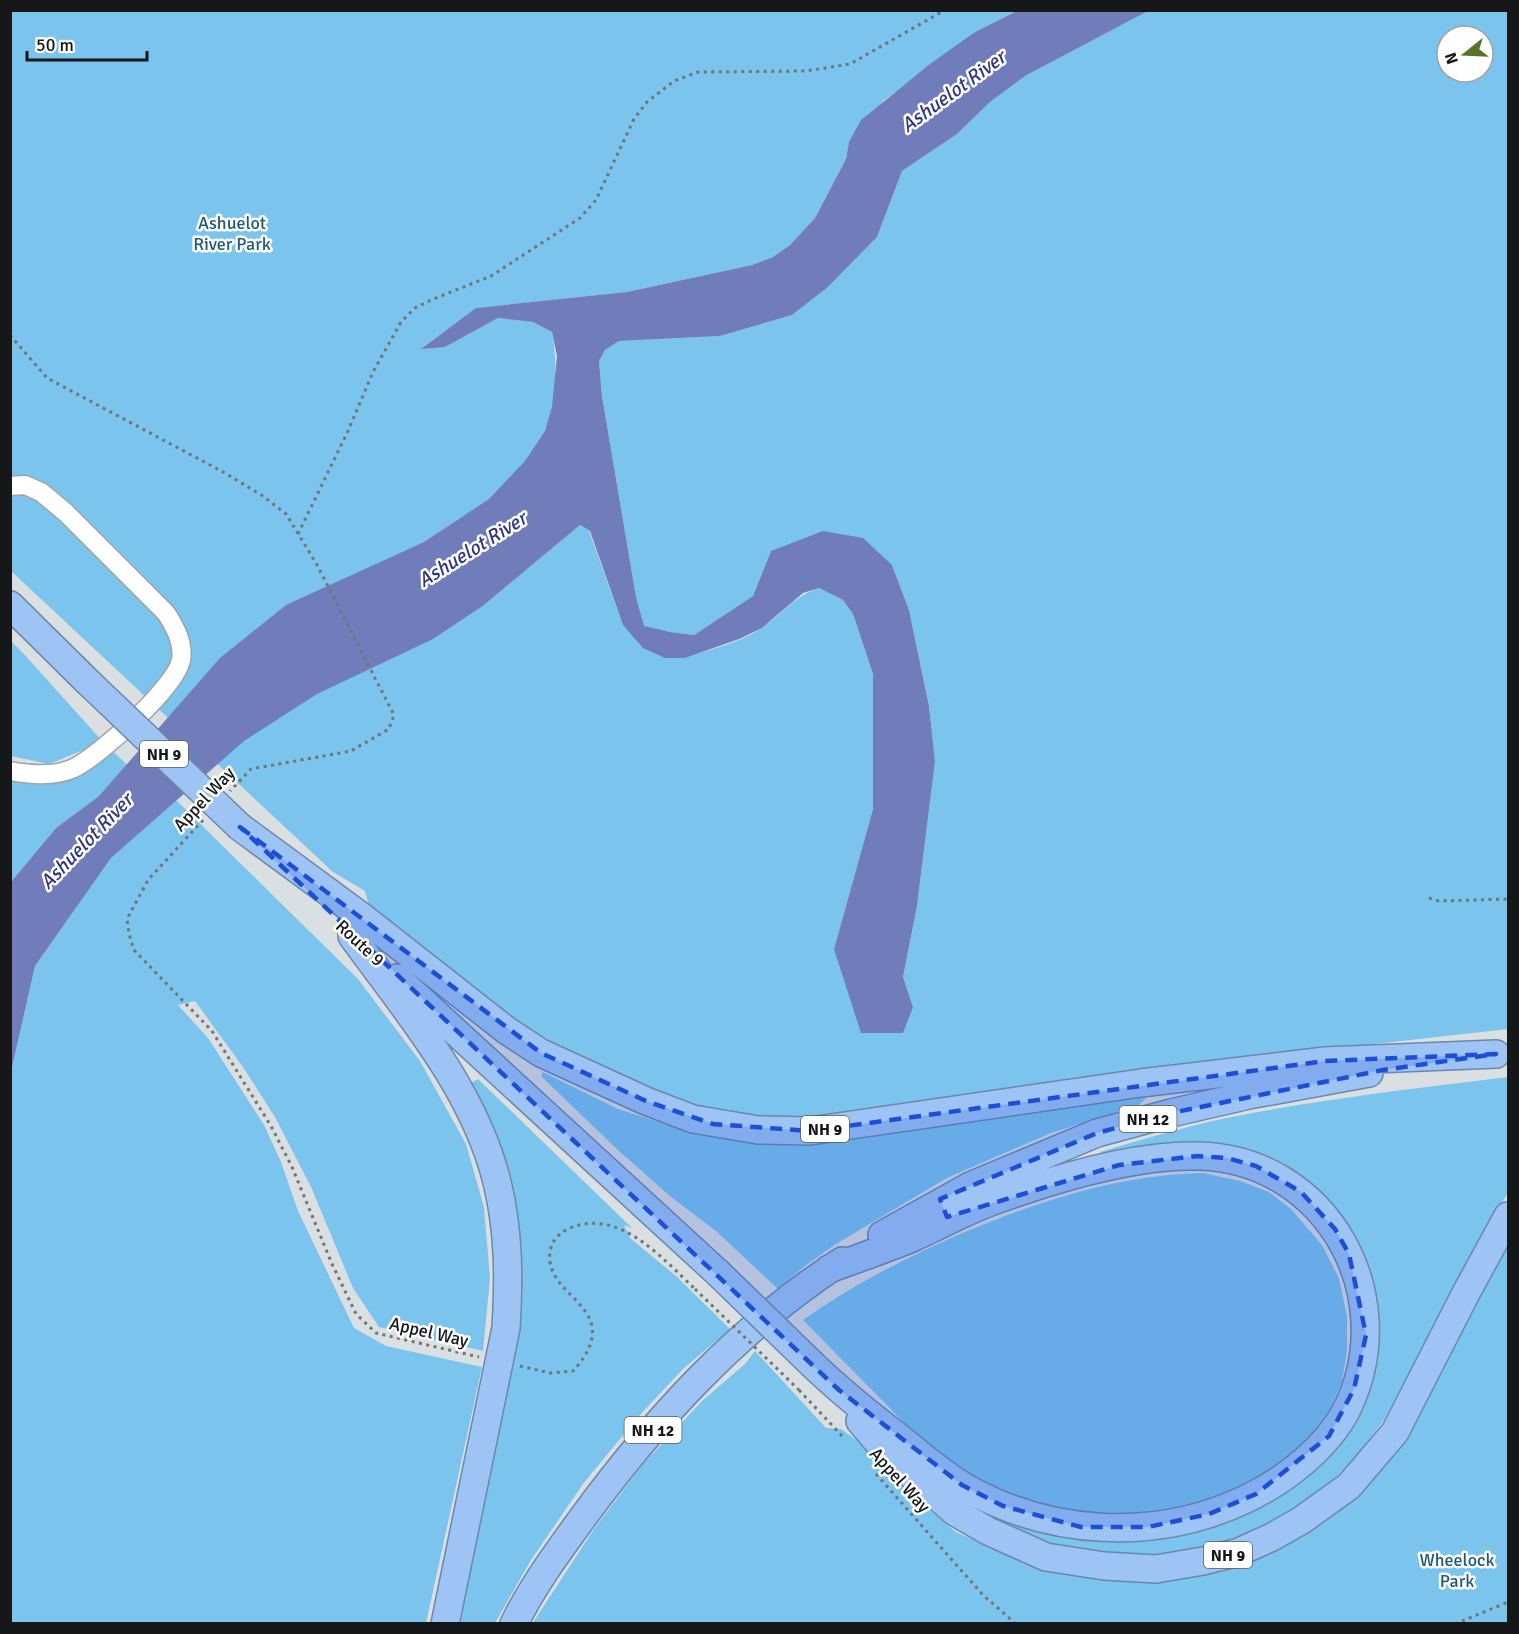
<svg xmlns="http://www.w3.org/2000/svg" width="1519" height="1634" font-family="Signika,sans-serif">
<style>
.green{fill:#7ac4ed;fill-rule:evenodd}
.water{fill:#717cbb}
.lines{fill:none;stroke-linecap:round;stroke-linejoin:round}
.minor-casing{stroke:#a0a5a8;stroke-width:21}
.highway-casing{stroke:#6d87a8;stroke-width:30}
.path{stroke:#717476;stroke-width:3;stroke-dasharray:3 4.5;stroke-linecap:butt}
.minor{stroke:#fff;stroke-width:18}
.highway{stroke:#9dc4f5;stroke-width:27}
.highway-bridge-casing{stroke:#6d87a8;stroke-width:30;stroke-linecap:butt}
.path-bridge{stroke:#717476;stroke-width:3;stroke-dasharray:3 4.5;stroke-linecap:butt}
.highway-bridge{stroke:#9dc4f5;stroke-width:27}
.marked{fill:#1d4ed8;fill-opacity:0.2;stroke:#1d4ed8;stroke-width:4.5;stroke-dasharray:12 8;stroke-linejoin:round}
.labels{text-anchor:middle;stroke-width:5;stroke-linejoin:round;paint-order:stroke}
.shield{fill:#fff;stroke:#5b5d5d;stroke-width:1.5}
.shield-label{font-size:16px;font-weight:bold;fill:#151718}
.park-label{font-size:18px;fill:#1f5a76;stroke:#fff}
.street-label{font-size:18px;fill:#151718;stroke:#fff}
.water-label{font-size:20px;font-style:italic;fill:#313683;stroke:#fff}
</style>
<rect width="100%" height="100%" fill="#dadfe2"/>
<path class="green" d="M10,11H1017L975,32L883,101L849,142L846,159L815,218L790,245L773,257L752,265L627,292L477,308L422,348L445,347L498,318L533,322L552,332C557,360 558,404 545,432C534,454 508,482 489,499C474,511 455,521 439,532L484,605L580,525L589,531L623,625L685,658C710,649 741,643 763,627C784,613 794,596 819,588L843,600L853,614L873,674V809L834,949L913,1007L903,977L917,906L935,761L929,705L909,610L892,565L771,551L753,596L694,635L670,632L644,627L636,597L602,396L599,361L605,350L619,341L720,336L792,315L828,287L877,237L902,171L957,134L990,102L1025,76L1148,11H1508V1029L1133,1071L778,1122L706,1114L534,1038L370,910L365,891L333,872L11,571ZM1447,36H1483V72H1447Z
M10,640L23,653L103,742L49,764L11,756Z
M111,749L127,765L99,796L56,828L11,882V778L32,782L77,777Z
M176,800L358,979L420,1061L466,1144L484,1207L490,1278L483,1351L379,1327L353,1288L312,1189L275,1117L243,1067L195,1001L178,1005L208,1038L264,1125L281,1162L298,1211L354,1328L386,1346L482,1367L426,1623L11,1624V1072L35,966L111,858Z
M543,1072L618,1109L684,1130L1136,1096L1146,1098L1138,1106L1051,1133L947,1178L836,1244L805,1266L778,1289L716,1231L671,1197L620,1152L545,1080L541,1076Z
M1508,1077V1192L1384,1420L1354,1459L1333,1480L1296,1507L1256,1530L1211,1548L1141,1559L1106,1558L1021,1539L957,1507L908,1454L1050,1528L1230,1513L1351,1412L1358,1266L1274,1171L1104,1162L1100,1152C1147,1138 1194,1124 1242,1115C1330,1098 1419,1088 1508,1077Z
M478,1079L632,1228L624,1225L630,1238L676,1276L730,1329L683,1369L638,1417L583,1484L531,1560L495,1623L451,1624L512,1330L472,1091L471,1083Z
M1203,1173L1240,1181L1269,1192L1291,1209L1322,1245L1339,1278L1347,1317V1351L1342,1381L1330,1411L1302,1446L1251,1484L1207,1502L1175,1511L1138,1516L1068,1513L1035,1504L983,1484L924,1443L803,1320C852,1285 905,1258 960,1234C1040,1201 1116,1175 1203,1173Z
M1508,1234V1623L532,1624L594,1529L643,1464L703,1400L745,1364L755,1351L826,1428L841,1429L862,1444L927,1508L956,1532L1040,1569L1109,1580L1154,1581L1344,1505Z"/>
<path class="water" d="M1017,11H1148L1025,76L990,102L957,134L902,171L877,237L828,287L792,315L720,336L619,341L605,350L599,361L602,396L636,597L644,626L670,632L694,635L753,596L771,551L823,531L863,538L892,565L909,610L929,706L935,761L917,906L903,977L913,1007L903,1033H861L834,949L873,809V674L853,614L843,600L819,588L803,593L762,628L739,639L685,658H665L643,648L623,625L590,531L580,525L484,605L433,639L317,694L244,741L111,858L35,966L11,1072V882L56,828L99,796L220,658L286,605L424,542L489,499L525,461L545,431L552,407L557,356L552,332L533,322L498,318L445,347L421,349L476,308L627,292L752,265L773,257L790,245L815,218L846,159L849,142L861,120L930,64L975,32Z"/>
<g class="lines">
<defs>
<path id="minor" d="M10,486L25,485L41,492L65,512L166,613C175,627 184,643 181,660C176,687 100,755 74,768C55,777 31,775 10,771"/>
<path id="highway" d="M10,605L87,681
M240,827L361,916L506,1030L541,1053L646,1101L693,1119L758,1130L810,1131L1141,1083L1325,1061L1496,1054
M352,936C407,1012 474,1089 497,1182C509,1231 509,1279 506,1328L445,1624
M397,978L718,1273
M882,1235L970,1186L1097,1133L1171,1113L1249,1095L1369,1073
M814,1366C839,1390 865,1411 892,1432C915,1450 938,1471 963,1486C1049,1536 1156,1542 1246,1499C1284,1481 1327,1448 1347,1409C1402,1296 1327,1160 1200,1156C1136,1154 1053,1179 993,1201C965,1211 939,1226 912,1238C885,1249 856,1259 829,1269
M860,1421L888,1454L955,1512L988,1531L1046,1557L1104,1566L1156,1569L1203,1561L1239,1552L1272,1537L1302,1520L1349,1486L1395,1432L1466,1293L1508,1216
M514,1624C532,1587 557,1553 581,1520C654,1420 738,1328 842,1261"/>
</defs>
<use href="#minor" class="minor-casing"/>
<use href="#highway" class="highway-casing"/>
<path class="path" d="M10,335L47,378L225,473L263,496L286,514L316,563L394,715L389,729L351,751L251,769L230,791
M298,534L348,431L373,372L401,322L415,308L431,300L491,276L580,218L596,200L634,119L647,102L674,81L698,72L806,71L850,64L945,10
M203,820L148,880L127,919L129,934L134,950L212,1031L271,1126L292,1167L332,1264L356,1314L376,1333L479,1357
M1429,898L1439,901L1508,899
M520,1366L550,1373L573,1371C584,1359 595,1343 592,1326C586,1300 554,1289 550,1262C548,1247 555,1235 568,1229C618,1206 662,1258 695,1289
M799,1390L844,1438
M876,1474L983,1595L1016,1624
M1455,1624L1508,1602"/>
<use href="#minor" class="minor"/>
<use href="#highway" class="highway"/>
<defs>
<path id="highway-bridge" d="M87,681L240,827
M718,1273L814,1366"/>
</defs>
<use href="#highway-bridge" class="highway-bridge-casing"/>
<path class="path-bridge" d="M695,1289L799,1390"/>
<use href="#highway-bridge" class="highway-bridge"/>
</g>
<path class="marked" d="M240,827L541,1053L646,1101L713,1124L810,1131L1325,1061L1496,1054L1383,1070L1171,1113L1097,1133L940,1199L947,1217L1119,1165L1197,1156L1227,1158L1256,1166L1301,1192L1335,1229L1349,1254L1366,1335L1354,1389L1329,1436L1256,1494L1209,1514L1148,1527H1081L1003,1506L962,1485L839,1390Z"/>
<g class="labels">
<g class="shield">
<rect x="140" y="741" width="48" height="26" rx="4.5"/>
<rect x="1119.5" y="1106" width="57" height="26" rx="4.5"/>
<rect x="801" y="1116" width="48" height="26" rx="4.5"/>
<rect x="624.5" y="1417" width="57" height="26" rx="4.5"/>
<rect x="1204" y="1542" width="48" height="26" rx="4.5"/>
</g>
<g class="shield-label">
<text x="164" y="760">NH 9</text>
<text x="1148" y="1125">NH 12</text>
<text x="825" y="1135">NH 9</text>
<text x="653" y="1436">NH 12</text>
<text x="1228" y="1561">NH 9</text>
</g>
<g class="park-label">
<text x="232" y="229">Ashuelot<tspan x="232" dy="21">River Park</tspan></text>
<text x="1457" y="1566">Wheelock<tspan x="1457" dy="21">Park</tspan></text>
</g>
<g class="street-label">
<text transform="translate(204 799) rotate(-47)" y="6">Appel Way</text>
<text transform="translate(360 943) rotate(43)" y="6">Route 9</text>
<text transform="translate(429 1332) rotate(13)" y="6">Appel Way</text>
<text transform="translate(900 1480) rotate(48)" y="6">Appel Way</text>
</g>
<g class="water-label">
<text transform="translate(953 91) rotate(-36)" y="7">Ashuelot River</text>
<text transform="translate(472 549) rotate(-32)" y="7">Ashuelot River</text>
<text transform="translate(86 841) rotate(-46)" y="7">Ashuelot River</text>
</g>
</g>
<rect width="1519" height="1634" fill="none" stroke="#151718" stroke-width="24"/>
<g transform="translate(1465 54) rotate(252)"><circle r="28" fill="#ffffff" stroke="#a1a2a3" stroke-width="1.5"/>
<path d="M0-4.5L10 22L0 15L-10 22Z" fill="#55742a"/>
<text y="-9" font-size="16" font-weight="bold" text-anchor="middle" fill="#151718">N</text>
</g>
<path d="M27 51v9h120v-9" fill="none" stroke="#151718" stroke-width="3"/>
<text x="36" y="51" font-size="18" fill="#151718" stroke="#ffffff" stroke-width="4.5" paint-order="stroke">50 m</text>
</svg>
